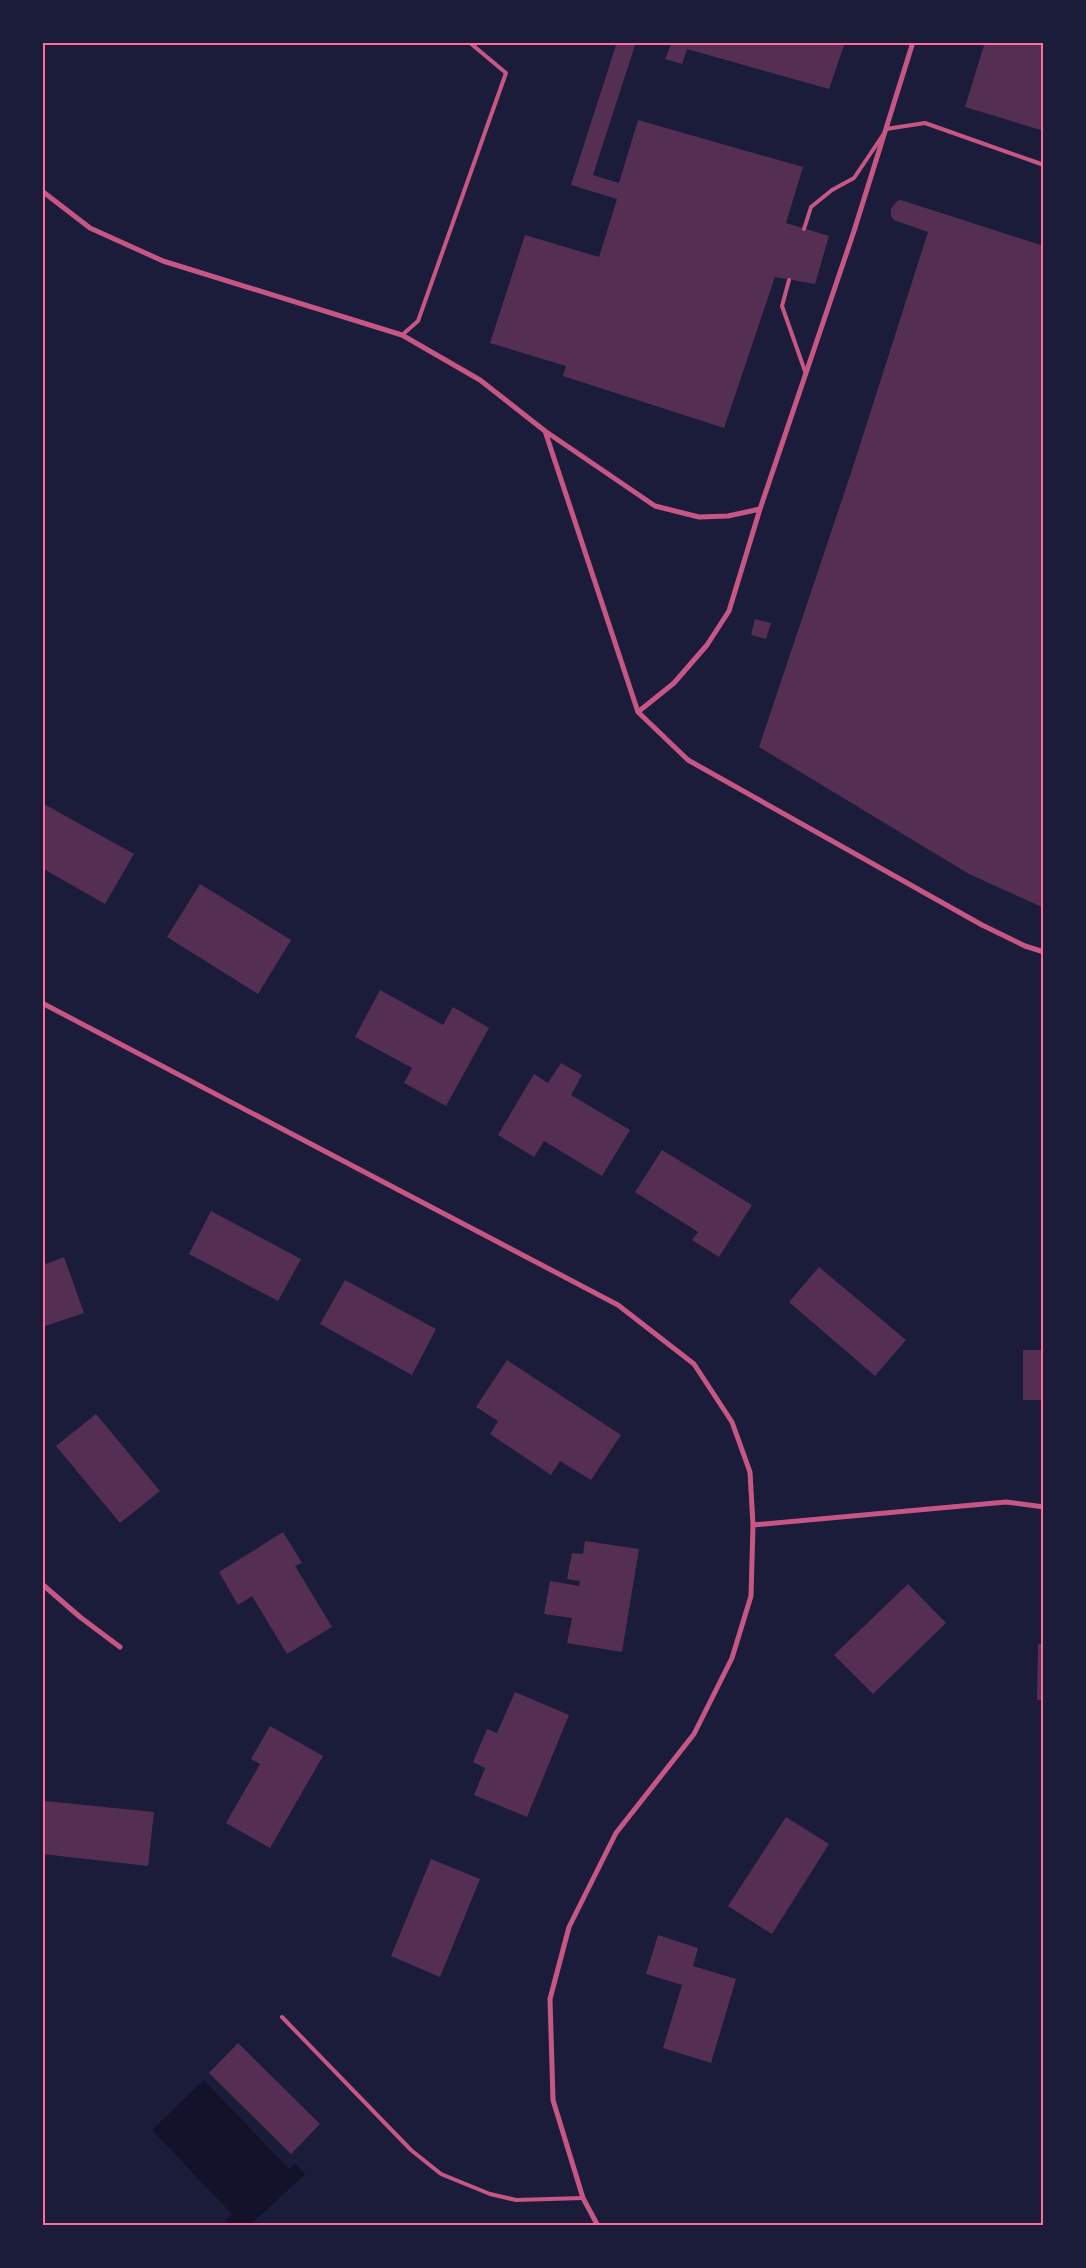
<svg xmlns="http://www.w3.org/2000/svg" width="1086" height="2268" font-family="'Times New Roman',serif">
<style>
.water{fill:#12122b}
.building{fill:#542f53}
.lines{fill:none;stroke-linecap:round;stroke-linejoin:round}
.service{stroke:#c65784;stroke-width:4}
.minor{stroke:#c65784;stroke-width:5}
.neatline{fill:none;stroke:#ff6b9d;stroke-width:2}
</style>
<rect width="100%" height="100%" fill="#1b1b3a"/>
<path class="water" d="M204,2080L289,2169L295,2163L305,2174L250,2225H230L225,2220L232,2214L152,2130Z"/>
<path class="building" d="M617,42H636L593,175L619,183L638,120L803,167L786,223L829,236L815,284L775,277L724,428L563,376L566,366L490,343L525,235L599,257L617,199L571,185Z
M672,42H845L829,89L687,49L682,64L665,59Z
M985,42H1044V131L965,107Z
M901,200L1044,246V908L969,874L759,747L852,470L928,232L894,220L891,216V209L897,201Z
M755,619L771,623L766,639L751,635Z
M42,803L134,854L105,904L42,868Z
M200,884L291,940L258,994L167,937Z
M380,990L443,1025L453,1007L489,1028L446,1106L404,1083L412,1068L355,1037Z
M561,1063L582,1075L571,1095L630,1130L602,1176L544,1141L534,1157L498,1135L534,1074L548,1083Z
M662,1150L752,1205L719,1257L692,1240L698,1232L635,1192Z
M211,1211L301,1259L278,1301L189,1254Z
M42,1256L46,1264L64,1257L84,1313L42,1327Z
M819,1267L906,1340L875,1376L789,1302Z
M345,1280L436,1329L412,1375L320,1324Z
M1023,1350H1044V1400H1023Z
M507,1360L621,1435L591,1480L560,1461L551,1475L490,1434L498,1421L476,1407Z
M96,1414L160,1491L120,1523L56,1446Z
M283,1532L302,1563L295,1566L332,1627L287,1654L252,1596L238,1605L219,1572Z
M585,1541L639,1549L622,1652L567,1643L572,1618L544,1614L550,1581L579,1586L580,1581L567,1579L572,1553L583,1554Z
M908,1584L946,1623L873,1694L834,1655Z
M1038,1644H1044V1700H1037Z
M515,1692L569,1715L527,1817L474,1795L485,1768L473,1762L487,1729L497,1733Z
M270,1726L323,1756L270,1848L226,1823L260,1764L251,1759Z
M45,1801L154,1812L148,1866L42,1854Z
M786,1817L829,1844L772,1934L728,1906Z
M431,1859L480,1879L440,1977L391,1956Z
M658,1935L698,1948L693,1966L736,1979L711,2063L663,2048L682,1985L646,1974Z
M238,2043L320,2124L291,2154L209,2073Z"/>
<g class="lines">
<path class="service" d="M886,129L925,123L1044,165
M804,229L811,207L832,190L854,178L883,135
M789,280L782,306L806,374
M402,335L418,321L506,73L469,42
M282,2017L411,2150L441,2174L490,2194L516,2200L583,2198"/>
<path class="minor" d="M42,191L90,228L163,261L402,335L480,380L545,431L655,506L699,517L728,516L760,509
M545,431L638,712L688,760L982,925L1025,946L1044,952
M638,712L674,683L707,645L729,611L760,509L854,231L913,42
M42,1003L618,1305L694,1364L732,1422L750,1472L753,1525L751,1596L732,1658L694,1734L616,1833L569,1927L550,1999L553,2100L583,2198L598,2226
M753,1525L1006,1502L1044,1507
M42,1584L80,1617L120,1647"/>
</g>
<rect width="1086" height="2268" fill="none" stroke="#1b1b3a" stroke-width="88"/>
<rect x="44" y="44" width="998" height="2180" class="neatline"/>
</svg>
